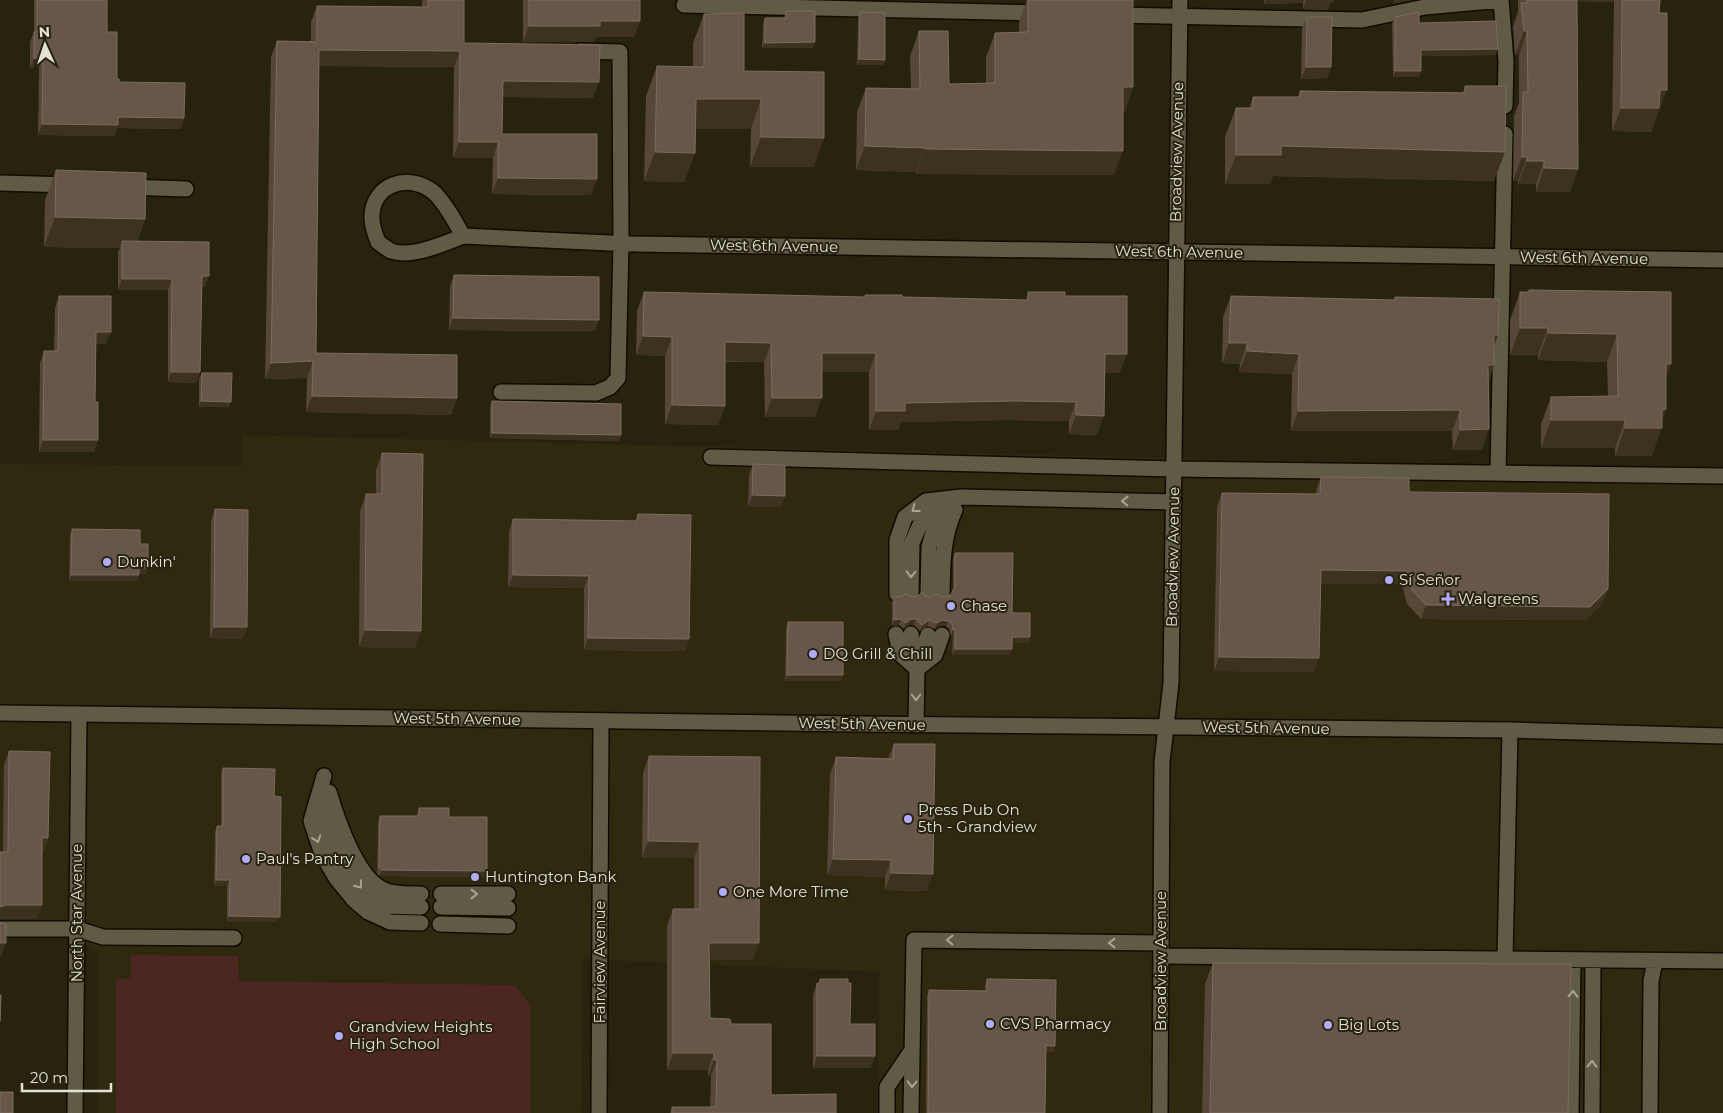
<svg xmlns="http://www.w3.org/2000/svg" width="1723" height="1113" font-family="Montserrat,sans-serif">
<style>
.built{fill:#2f2a0f}
.green{fill:#4c2620}
.lines{fill:none;stroke-linecap:round;stroke-linejoin:round}
.lane-casing{stroke:#100c00;stroke-width:18}
.street-casing{stroke:#100c00;stroke-width:18}
.secondary-casing{stroke:#100c00;stroke-width:18}
.lane{stroke:#5f5b45;stroke-width:15}
.street{stroke:#5f5b45;stroke-width:15}
.secondary{stroke:#5f5b45;stroke-width:15}
.wall{fill:#574738}
.shaded-wall{fill:#3d3120}
.building{fill:#665749;stroke:#7a6d5f}
.oneway{stroke:#a8a594}
.poi-dot{fill:#b1adfa;stroke:#27230f;stroke-width:2}
.labels{text-anchor:middle;stroke-width:4;stroke-linejoin:round;paint-order:stroke}
.street-label{font-size:15px;fill:#e4e2d5;stroke:#27230f}
.poi-label{font-size:15px;fill:#e4e2d5;stroke:#27230f;text-anchor:start}
</style>
<rect width="100%" height="100%" fill="#27230f"/>
<path class="built" d="M242,435L1723,472V1113H878L879,972L583,959L581,1113H97V952L69,936L0,935V464L242,466Z"/>
<path class="green" d="M131,955L238,956L239,981L515,985L530,1005V1113H116V979H131Z"/>
<g class="lines">
<defs>
<path id="lane" d="M1501,0L1506,61L1505,106
M684,5L1042,13
M1115,15L1362,20L1425,7L1501,0
M0,183L71,185
M126,187L186,189
M463,236C443,244 412,258 391,251C387,249 382,245 378,242C375,234 371,224 372,216C373,184 408,173 432,191C443,199 456,223 463,236L631,244
M501,392L596,393L610,387L618,378L621,243L620,52L580,51
M711,457L1174,469L1723,476
M1498,473L1505,134
M897,594V540L905,517L926,501L961,497L1174,502
M911,594L912,543L922,520L955,501
M928,594L929,547L935,526L952,508
M942,594C943,563 942,539 955,510
M896,634L900,654L917,669
M911,634L917,669L916,725
M918,665L928,635
M917,669L935,655L942,635
M324,776L311,821L322,854L336,878L354,900L368,912L390,922L421,923
M324,792V821L342,863L368,897L387,906L421,907
M329,792C337,819 356,876 382,889C393,895 409,894 421,894
M441,894H508
M441,907L508,908
M440,924L508,926
M0,929H77L103,937L234,938
M1161,956L1723,961
M1505,959L1510,730
M887,1113V1087L912,1050
M911,1113L914,940L1161,943
M1571,1113L1573,960
M1592,1113L1593,960
M1650,1113L1651,981L1655,961"/>
<path id="street" d="M635,244L1723,260
M75,1113L79,714
M599,1113L601,721
M1160,1113L1162,762L1171,683L1180,0"/>
<path id="secondary" d="M0,713L860,724L1510,730L1723,736"/>
</defs>
<use href="#lane" class="lane-casing"/>
<use href="#street" class="street-casing"/>
<use href="#secondary" class="secondary-casing"/>
<use href="#lane" class="lane"/>
<use href="#street" class="street"/>
<use href="#secondary" class="secondary"/>
</g>
<path class="wall" d="M34,0H107V32L117,79L119,82L184,118L181,129L117,128L114,136L38,135L39,68H30V42L34,32Z
M422,0H464V43L593,98L503,97L502,134L591,195L492,194L493,158H453L454,67L319,66L316,353L457,398L451,415L306,412L307,378L265,379L271,57L277,41H311V22L317,6L422,7Z
M523,0H640V21L634,37H596L594,42H523Z
M1027,0H1133L1125,112H1123L1114,175L916,174V172L856,170L857,112L866,88L911,89L910,56L919,31L949,84L986,83V57L995,33H1019V22Z
M1264,0H1334L1332,3H1330L1328,10L1303,9V3L1264,4Z
M1518,0H1660L1658,114H1657L1651,132L1612,131L1614,2L1577,1L1578,169L1570,192H1536V184H1518V181H1513L1514,116L1519,103V55H1515L1513,27L1518,12Z
M786,11L815,42L813,48H762L763,24L765,18H784Z
M860,12L885,60L883,65H857L858,18Z
M704,14L744,71L814,167H750L751,129H696L695,153L684,182L644,181L646,96L657,66L693,67V43Z
M1307,17L1331,67L1327,78L1301,79L1302,28Z
M1395,17L1419,23L1496,55L1421,56L1419,77H1393L1392,23Z
M1465,86L1494,181L1273,176L1270,184H1225V137L1236,108H1249L1253,97H1298L1300,91L1463,92Z
M56,170L145,219L137,242L205,287H202L200,372L196,383L168,382V290H118V252L120,248L44,247L45,200Z
M454,275L595,331L449,330L450,286Z
M1529,290L1671,292L1666,379V409L1662,420L1652,456H1615V448H1541V424L1551,397L1608,396L1607,362L1538,360V355H1510V320L1520,292H1528Z
M644,292L864,297L865,295L902,297L1026,300L1028,292L1065,296L1120,373H1105L1097,435L1069,434V421L1007,420L901,422L898,430H869V372H822L815,417H765L764,362H725V406L718,425L665,424V356L636,355L637,311Z
M59,296L106,344H96L95,402L98,440L94,452H39L40,363L44,351H54L55,308Z
M1231,296L1394,300L1395,297L1498,335L1494,346V365L1489,380L1482,450H1453L1452,431H1291L1292,374L1239,372L1240,364L1222,363L1223,317Z
M202,373L229,407H199V379Z
M492,401L621,435L619,441L490,438V407Z
M382,453L415,648L359,647L360,511L366,494H376V470Z
M753,464L785,496L780,507H748L749,475Z
M1321,477L1409,492L1608,589L1603,603L1585,620L1421,619L1407,604L1402,584H1320L1314,672L1214,671L1217,507L1222,493L1316,494V491Z
M215,509L243,639L210,638L211,521Z
M638,514L689,639L685,651L584,650V588L508,587L509,531L513,519L635,521Z
M72,529L140,544L148,568L146,574H139L137,581H69L70,535Z
M955,553L1012,613L1030,637L1028,643H1012V649L1010,655H952L953,636H951L949,629L946,626H940L935,629L927,626L920,631L914,625H909L904,629L899,625L892,626V602L894,596L900,597H913L925,596L929,597H943L949,596L951,594L953,589V558Z
M788,622L841,681H785L786,628Z
M894,744L927,891L885,890V877L827,875L830,774L836,757L888,759Z
M9,751L48,838L43,852H42L37,919H0V852H3L4,765Z
M649,756L760,757L753,960H710V1018L731,1024L771,1095L836,1113H670L672,1107H710L711,1076H708V1070H667V926L673,909H694V858H642L643,773Z
M223,768L274,796L277,922H227V885L214,886L215,832L217,826H221V774Z
M419,808L449,817L487,871L485,877L379,876L377,873L378,822L380,816H417V814Z
M1213,963L1568,1113H1202L1205,984Z
M820,979L850,1024L875,1056L870,1068H813V995L817,983H819Z
M987,979L1055,1046L1053,1052H1046L1045,1113H926L927,996L929,990L985,991V985Z"/>
<path class="shaded-wall" d="M1265,0H1304L1303,3L1264,4Z
M1306,0H1334L1332,3H1330L1328,10L1303,9Z
M1394,0H1413L1392,4Z
M1569,0H1614V2L1568,1Z
M600,21H640L634,37H596L594,42H523L529,26Z
M1524,31H1527L1519,55H1515Z
M815,42L813,48H762L765,43Z
M1498,49L1496,55L1419,56L1421,50Z
M319,50L460,51L454,67L313,66Z
M34,58H43L39,68H30Z
M859,59L885,60L883,65H857Z
M1306,67H1331L1327,78L1301,79Z
M1395,71H1421L1419,77H1393Z
M503,81L599,82L593,98L497,97Z
M1123,87H1133L1125,112H1114Z
M1660,90H1667L1651,132L1612,131L1621,108Z
M696,99H761L751,129H685Z
M118,117L184,118L181,129L117,128L114,136L38,135L42,124Z
M761,137L824,138L814,167H750Z
M459,142H498L493,158H453Z
M865,146L925,148L916,172L856,170Z
M1281,146L1505,152L1494,181L1273,176L1270,184H1225L1236,155Z
M925,149L1123,151L1114,175L916,174Z
M655,152L695,153L684,182L644,181Z
M1522,157H1527L1518,181H1513Z
M1527,161H1544L1536,184H1518Z
M1544,168L1578,169L1570,192H1536Z
M498,178L597,179L591,195L492,194Z
M55,217L145,219L134,249L122,241L120,248L44,247Z
M202,276H209L205,287H198Z
M122,279H172L168,290H118Z
M453,318L599,320L595,331L449,330Z
M1520,328H1548L1538,355H1510Z
M96,332H111L106,344H92Z
M1548,333L1617,334L1607,362L1538,360Z
M1494,335H1498L1491,355Z
M643,336L672,337L665,356L636,355Z
M725,342L771,343L764,362L718,361Z
M1229,343H1247L1240,364L1222,363Z
M1247,351L1299,354L1292,374L1239,372Z
M822,353H876L869,372H815Z
M1105,354H1127L1120,373H1098Z
M313,361L307,378L265,379L271,363Z
M1666,364H1671L1661,391Z
M1488,365H1494L1487,385Z
M171,372H200L196,383L168,382Z
M312,396L457,398L451,415L306,412Z
M772,398H822L815,417H765Z
M201,401L231,402L229,407H199Z
M1014,401L1076,402L1069,421L1007,420L901,422L898,430H869L876,411L905,403Z
M672,405L725,406L718,425L665,424Z
M1666,409L1659,428H1662L1652,456H1615L1625,428L1662,410Z
M1460,410L1452,431H1291L1298,411Z
M1076,415L1104,416L1097,435L1069,434Z
M1551,420H1625L1615,448H1541Z
M1489,429L1482,450H1453L1460,430Z
M492,433L621,435L619,441L490,438Z
M43,440H98L94,452H39Z
M752,495L785,496L780,507H748Z
M139,568H148L146,574H137Z
M1321,570L1407,571L1402,584H1316Z
M71,575H139L137,581H69Z
M513,575L589,576L584,588L508,587Z
M1608,589L1603,603L1585,620L1421,619L1426,605Z
M901,619L899,625L892,626L894,620Z
M911,619H916L914,625H909L904,629L906,623Z
M929,620L927,626L920,631L922,625Z
M942,620L948,621L946,626H940L935,629L937,623Z
M214,627H247L243,639L210,638Z
M365,630L421,631L415,648L359,647Z
M953,630H955L953,636H951Z
M1012,637H1030L1028,643H1010Z
M588,638L689,639L685,651L584,650Z
M955,649H1012L1010,655H952Z
M1219,657L1319,658L1314,672L1214,671Z
M787,675H843L841,681H785Z
M42,838H48L43,852H36Z
M648,841L700,842L694,858H642Z
M833,859L891,860L885,877L827,875Z
M382,870L487,871L485,877L379,876Z
M891,873L933,874L927,891L885,890Z
M216,880H230L227,885L214,886Z
M6,905H42L37,919H0V907Z
M229,916L280,917L277,922H227Z
M0,943H6L1,957H0Z
M709,943H759L753,960H703Z
M1046,1046H1055L1053,1052H1044Z
M673,1053H714L708,1070H667Z
M817,1056H875L870,1068H813Z
M714,1060H717L711,1076H708Z"/>
<path class="building" d="M37,0H107V32H117V79H119V82L185,83L184,118L118,117V125L42,124L43,58H34V32H37Z
M428,0H464V43L600,45L599,82L503,81L502,134H597V179L498,178V142H459L460,51L319,50L316,353L457,355V398L312,396L313,361L271,363L277,41L317,42V6L428,7Z
M529,0H640V21H600V26H529Z
M1028,0H1133V87H1123V151L925,149V148L865,146L866,88L920,89L919,31H948L949,84L995,83V33L1028,32Z
M1527,0H1577L1578,169L1544,168V161H1527V157H1522L1523,92H1528L1527,31H1524L1521,3H1527Z
M1622,0H1660L1659,13H1667V90H1660L1659,108H1621Z
M786,11H815V42L765,43V18H786Z
M860,12L885,13V60L859,59Z
M1419,12V23L1496,21L1498,49L1421,50V71H1395V17Z
M744,13V71L824,72V138L761,137V99H696L695,153L655,152L657,66L704,67V14Z
M1307,17H1332L1331,67H1306Z
M1465,86H1506L1505,152L1281,146V155H1236V108H1253V97H1300V91L1465,93Z
M56,170L146,173L145,219L55,217Z
M122,241L209,242V276H202L200,372H171L172,279H122Z
M454,275L599,277V320L453,318Z
M1529,290L1671,292V364H1666V409L1662,410V428H1625V420H1551V397L1618,396L1617,334L1548,333V328H1520V292H1529Z
M644,292L865,297V295H902V297L1028,300V292H1065V296H1127V354H1105L1104,416L1076,415V402L1014,401L905,403V411H876V353H822V398H772L771,343L725,342V406L672,405V337L643,336Z
M59,296H111V332H96L95,402H98V440H43L44,351H58Z
M1231,296L1395,300V297L1499,299L1498,335H1494V365H1488L1489,429L1460,430V410L1298,411L1299,354L1247,351V343H1229Z
M202,373H232L231,402L201,401Z
M492,401L621,404V435L492,433Z
M382,453L423,454L421,631L365,630L366,494H382Z
M753,464L785,465V496L752,495Z
M1321,477L1409,478V492L1609,494L1608,589L1590,607L1426,605L1412,590L1407,571L1321,570L1319,658L1219,657L1222,493L1320,494Z
M215,509L248,510L247,627H214Z
M638,514L691,515L689,639L588,638L589,576L513,575V519L637,521Z
M72,529L140,530V544H148V568H139V575H71Z
M955,553H1013L1012,613H1030V637H1012V649H955V630H953L952,623L948,621L942,620L937,623L929,620L922,625L916,619H911L906,623L901,619L894,620V596L900,597L906,594L913,597L918,596L922,592L925,596L929,597L937,594L943,597L949,596L952,593L954,588H955Z
M788,622H843V675H787Z
M894,744H935L933,874L891,873V860L833,859L836,757L893,759Z
M9,751L50,752L48,838H42V905H6L0,907V852H8Z
M649,756L760,757L759,943H709L710,1018L730,1019L731,1024H771V1095L836,1094V1113H672V1107H716L717,1060H714V1053H673V909H700V842L648,841Z
M223,768L275,769L274,796L281,797L280,917L229,916L230,880H216L217,826H223Z
M419,808H449V817H487V871L382,870L379,867L380,816H419Z
M0,923L6,924V943H0Z
M1213,963L1571,964L1568,1113H1210Z
M820,979H848V983H851L850,1024H875V1056H817V983H820Z
M987,979L1056,980L1055,1046H1046L1045,1113H928L929,990L987,991Z
M0,995H1L0,1021Z
M0,1092H13V1113H0Z"/>
<defs><path id="oneway-chevron" d="M-2-3.5L2.5 0L-2 3.5" fill="none" stroke-width="1.6" stroke-linecap="round" stroke-linejoin="round" transform="scale(1.25)"/></defs>
<g class="oneway">
<use href="#oneway-chevron" transform="translate(1125 501) rotate(-179)"/>
<use href="#oneway-chevron" transform="translate(915 509) rotate(143)"/>
<use href="#oneway-chevron" transform="translate(911 574) rotate(91)"/>
<use href="#oneway-chevron" transform="translate(916 697) rotate(90)"/>
<use href="#oneway-chevron" transform="translate(317 839) rotate(71)"/>
<use href="#oneway-chevron" transform="translate(359 885) rotate(52)"/>
<use href="#oneway-chevron" transform="translate(474 894)"/>
<use href="#oneway-chevron" transform="translate(950 940) rotate(-179)"/>
<use href="#oneway-chevron" transform="translate(1112 943) rotate(-180)"/>
<use href="#oneway-chevron" transform="translate(1573 994) rotate(-89)"/>
<use href="#oneway-chevron" transform="translate(1592 1064) rotate(-89)"/>
<use href="#oneway-chevron" transform="translate(912 1084) rotate(91)"/>
</g>
<g class="poi-dot">
<circle cx="107" cy="562" r="5"/>
<circle cx="1389" cy="580" r="5"/>
<path d="M1445.5 591.5h5v5h5v5h-5v5h-5v-5h-5v-5h5z"/>
<circle cx="951" cy="606" r="5"/>
<circle cx="813" cy="654" r="5"/>
<circle cx="908" cy="819" r="5"/>
<circle cx="246" cy="859" r="5"/>
<circle cx="475" cy="877" r="5"/>
<circle cx="723" cy="892" r="5"/>
<circle cx="990" cy="1024" r="5"/>
<circle cx="1328" cy="1025" r="5"/>
<circle cx="339" cy="1036" r="5"/>
</g>
<g class="labels">
<g class="street-label">
<text transform="translate(1177 152) rotate(-89)" y="5">Broadview Avenue</text>
<text transform="translate(774 246) rotate(1)" y="5">West 6th Avenue</text>
<text transform="translate(1179 252) rotate(1)" y="5">West 6th Avenue</text>
<text transform="translate(1584 258) rotate(1)" y="5">West 6th Avenue</text>
<text transform="translate(1173 557) rotate(-89)" y="5">Broadview Avenue</text>
<text transform="translate(457 719) rotate(1)" y="5">West 5th Avenue</text>
<text transform="translate(862 724) rotate(1)" y="5">West 5th Avenue</text>
<text transform="translate(1266 728) rotate(1)" y="5">West 5th Avenue</text>
<text transform="translate(77 913) rotate(-90)" y="5">North Star Avenue</text>
<text transform="translate(1161 961) rotate(-90)" y="5">Broadview Avenue</text>
<text transform="translate(600 962) rotate(-90)" y="5">Fairview Avenue</text>
</g>
<g class="poi-label">
<text x="117" y="567">Dunkin'</text>
<text x="1399" y="585">Sí Señor</text>
<text x="1458" y="604">Walgreens</text>
<text x="961" y="611">Chase</text>
<text x="823" y="659">DQ Grill &amp; Chill</text>
<text x="918" y="815">Press Pub On<tspan x="918" dy="17">5th - Grandview</tspan></text>
<text x="256" y="864">Paul's Pantry</text>
<text x="485" y="882">Huntington Bank</text>
<text x="733" y="897">One More Time</text>
<text x="1000" y="1029">CVS Pharmacy</text>
<text x="1338" y="1030">Big Lots</text>
<text x="349" y="1032">Grandview Heights<tspan x="349" dy="17">High School</tspan></text>
</g>
</g>
<g transform="translate(45 45) rotate(357)" stroke="#27230f" stroke-width="4" paint-order="stroke">
<path d="M0-4L9 19L0 12L-9 19Z" fill="#e4e2d5"/>
<text y="-8" font-size="14" font-weight="bold" text-anchor="middle" fill="#e4e2d5">N</text>
</g>
<path d="M22 1083v8h89v-8" fill="none" stroke="#e4e2d5" stroke-width="2.5"/>
<text x="30" y="1083" font-size="15" fill="#e4e2d5" stroke="#27230f" stroke-width="4" paint-order="stroke">20 m</text>
</svg>
